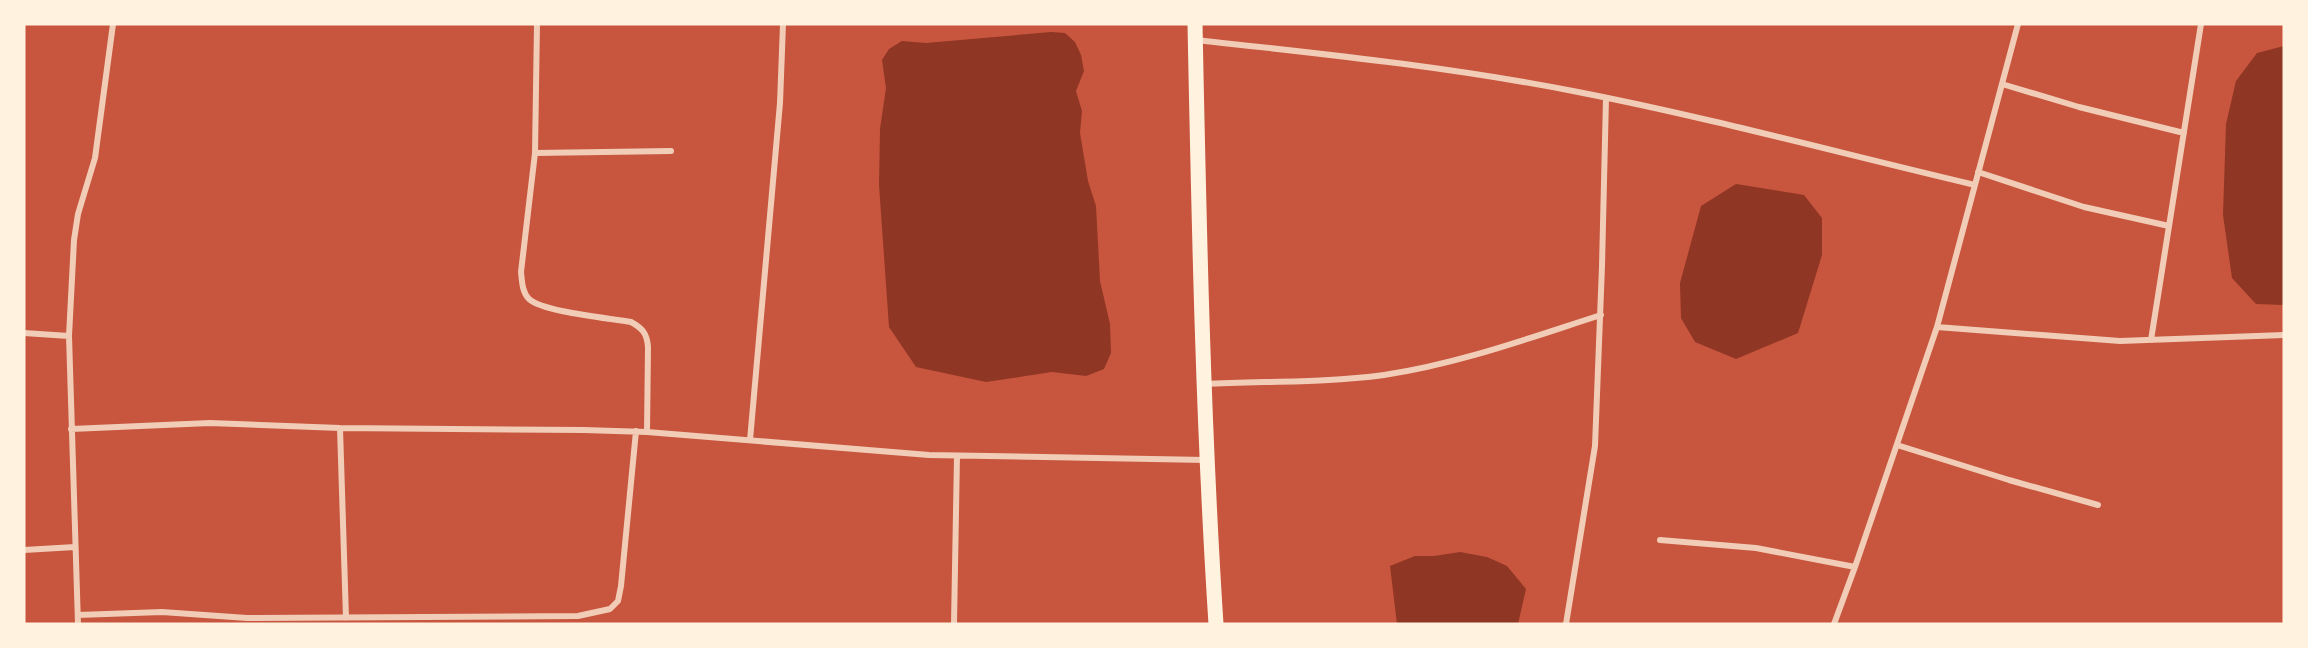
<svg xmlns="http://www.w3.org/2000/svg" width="2308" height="648" font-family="Spectral,serif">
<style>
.water{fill:#8f3625}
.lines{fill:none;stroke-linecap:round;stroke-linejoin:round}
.minor{stroke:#f1ccb7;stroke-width:6}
.primary{stroke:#fff3e0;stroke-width:15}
</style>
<rect width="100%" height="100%" fill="#c8553d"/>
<path class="water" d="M1051,32L1065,33L1075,42L1081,55L1084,71L1076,91L1082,111L1080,133L1088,181L1096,206L1100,281L1110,324L1111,353L1104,369L1086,376L1052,372L986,382L916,367L889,327L879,185L880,129L886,88L882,60L889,49L902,41L926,43Z
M2284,46V305L2256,304L2232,278L2223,215L2226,124L2236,81L2257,53Z
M1736,184L1804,195L1822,218V255L1798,333L1736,359L1695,342L1681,318L1680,283L1701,206Z
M1460,552L1487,557L1507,566L1526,589L1518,624H1397L1390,566L1415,556H1434Z"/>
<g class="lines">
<path class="minor" d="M537,24L535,153L521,272C522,281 522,292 529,299C543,312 609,318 631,322C642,328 647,333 648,347L647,432
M1196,40C1324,54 1451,67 1578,92C1711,118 1843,154 1975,185
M2002,84L2079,107L2184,133
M535,153L671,151
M1978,172L2084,207L2169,226
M1937,327L2120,341L2284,335
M24,333L69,336
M2151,340L2201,24
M1205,384C1264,381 1325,383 1384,375C1458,364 1529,338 1601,315
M340,428L346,618
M71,429L210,423L340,428L584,430L647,432L929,455L1206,460
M750,440L780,103L783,24
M1897,445L2009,480L2098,505
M1660,540L1756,548L1855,567
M24,550L75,547
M78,615L162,612L247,618L578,616L610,609L618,601L621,586L636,431
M78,624L69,336L74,240L78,214L95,158L113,24
M954,624L957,456
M1566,624L1595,446L1602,266L1606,98
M1834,624L1855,567L1937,327L2018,24"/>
<path class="primary" d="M1195,24C1199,224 1203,424 1216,624"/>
</g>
<rect width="2308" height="648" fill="none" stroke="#fff3e0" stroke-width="51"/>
</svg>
